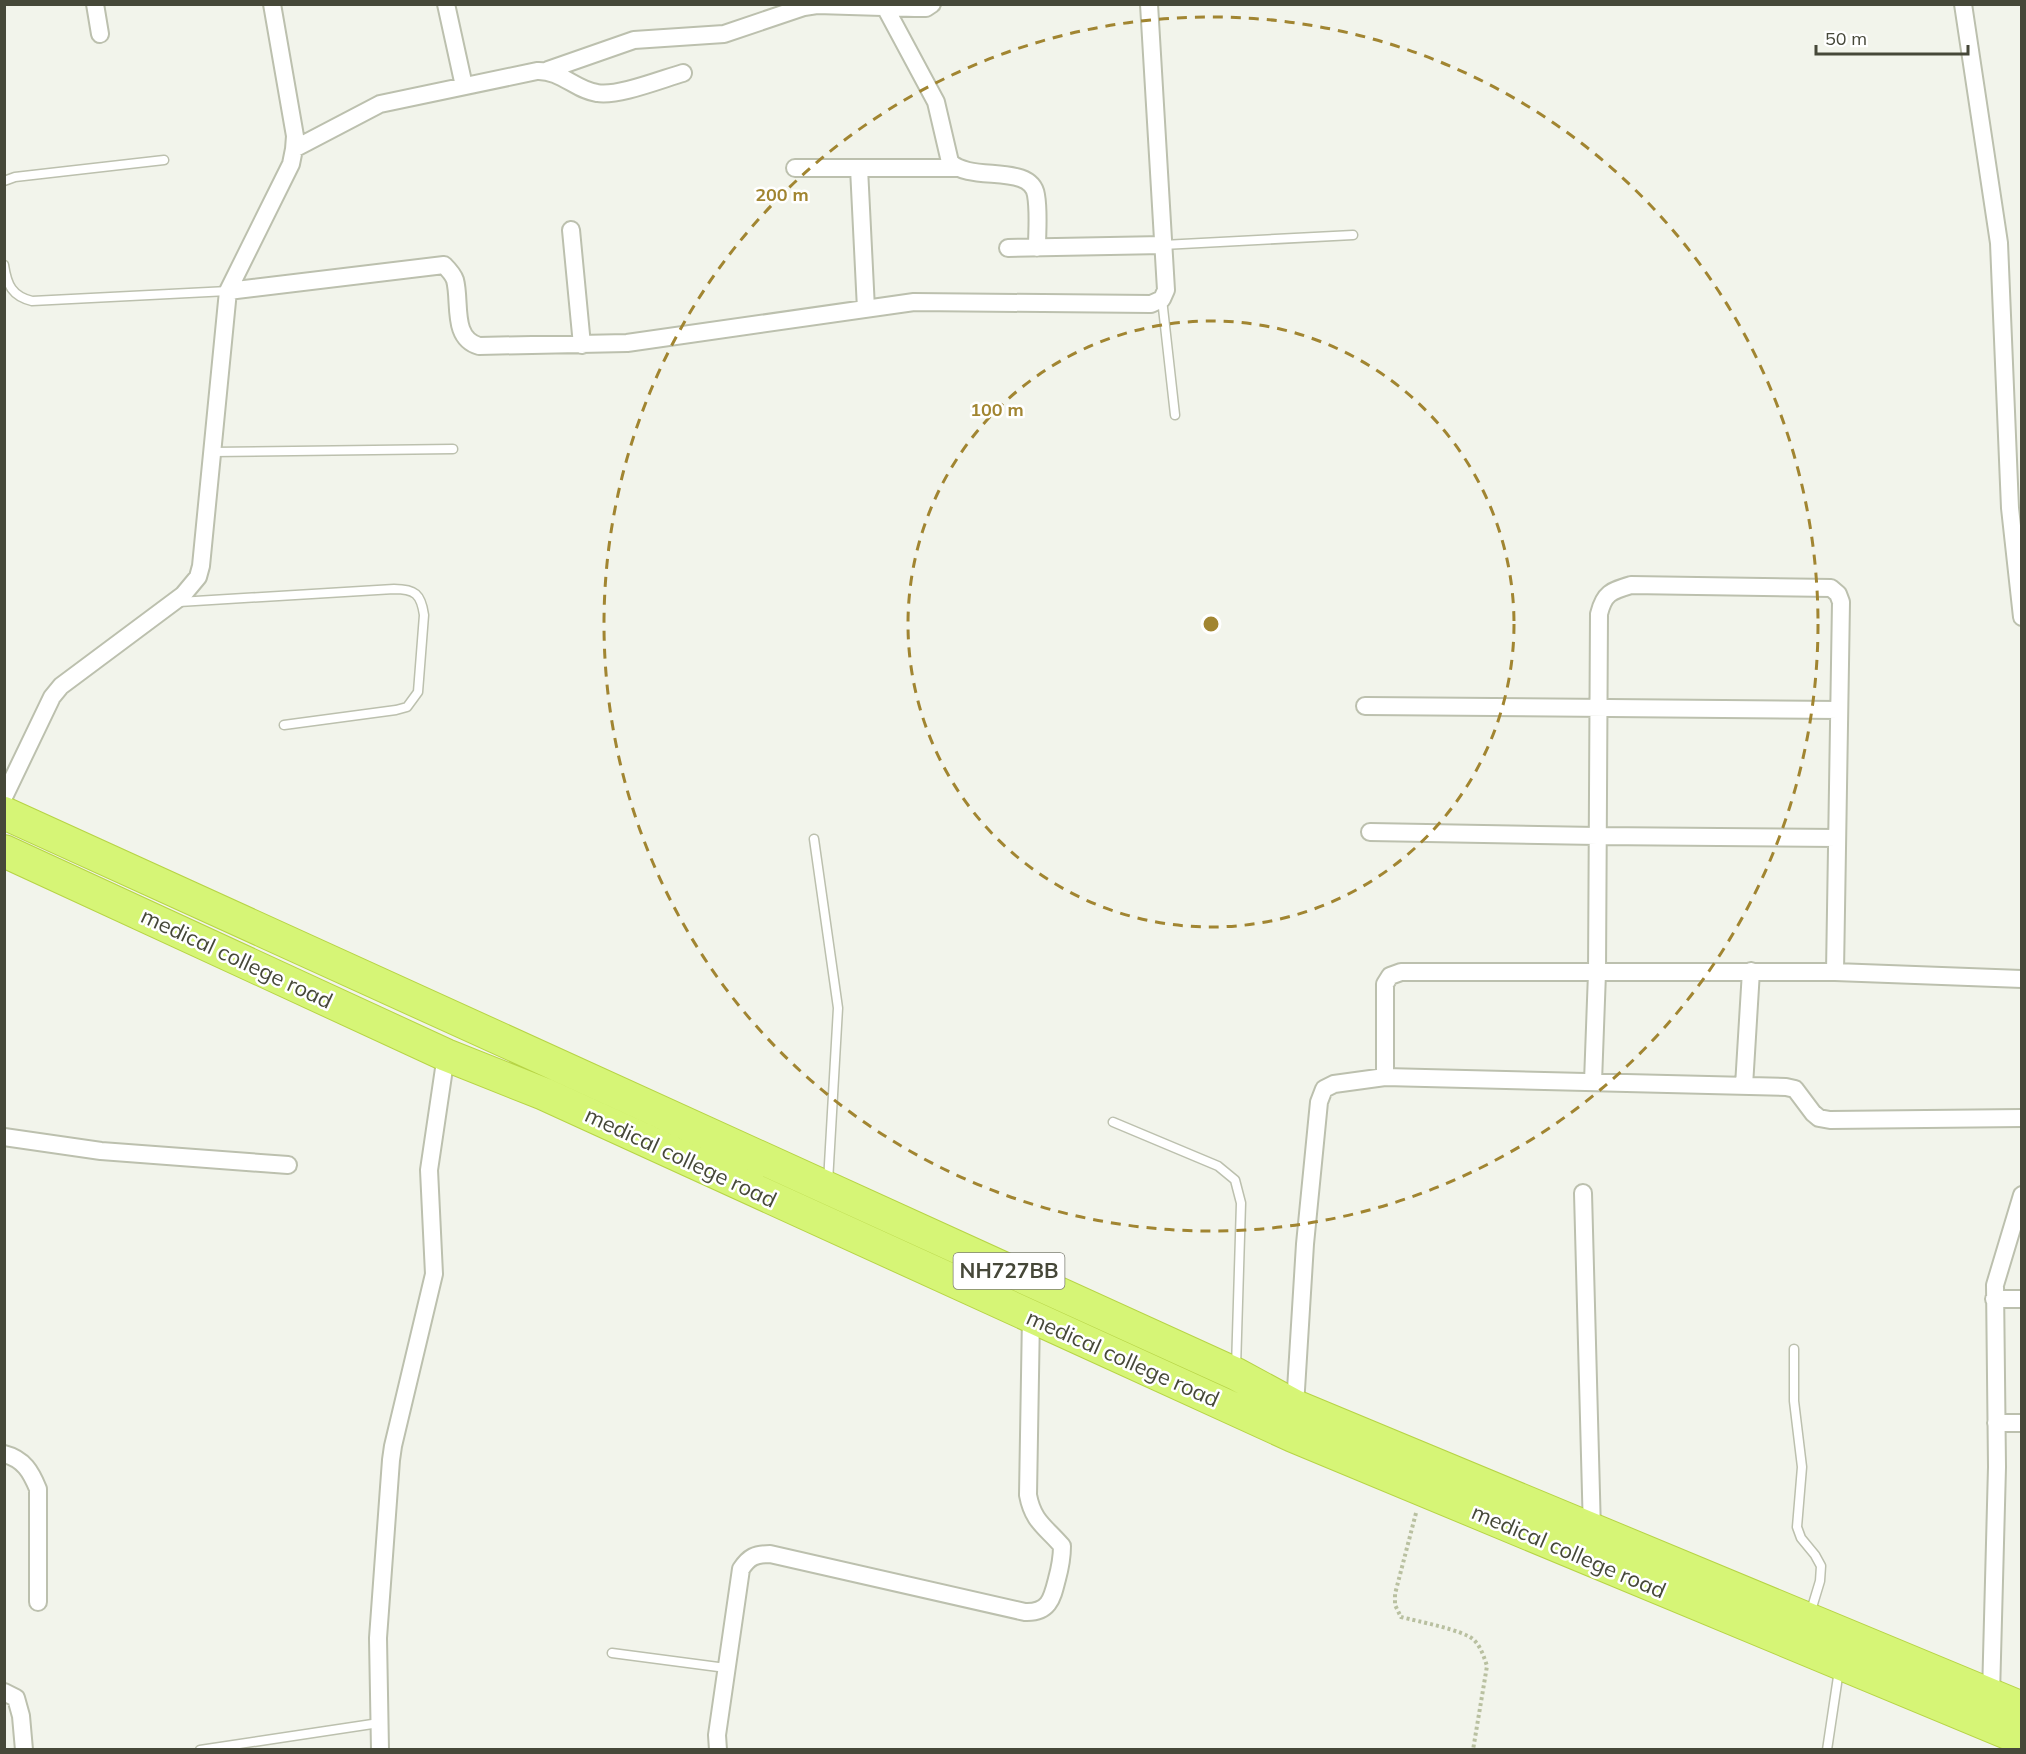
<svg xmlns="http://www.w3.org/2000/svg" width="2026" height="1754" font-family="Mulish,sans-serif">
<style>
.lines{fill:none;stroke-linecap:round;stroke-linejoin:round}
.lane-casing{stroke:#bcc0ae;stroke-width:11}
.street-casing{stroke:#bcc0ae;stroke-width:20}
.highway-casing{stroke:#b7d446;stroke-width:34}
.path{stroke:#b9c0a0;stroke-width:4;stroke-dasharray:3 3;stroke-linecap:butt}
.lane{stroke:#fff;stroke-width:8}
.street{stroke:#fff;stroke-width:16}
.highway{stroke:#d6f576;stroke-width:32}
.ring{fill:none;stroke:#a18531;stroke-width:3;stroke-dasharray:10 8}
.labels{text-anchor:middle;stroke-width:5;stroke-linejoin:round;paint-order:stroke}
.shield{fill:#fff;stroke:#7e7f74;stroke-width:1.5}
.shield-label{font-size:21px;font-weight:bold;fill:#464839}
.street-label{font-size:22px;fill:#464839;stroke:#fff}
.centre{fill:#a18531;stroke:#fff;stroke-width:3}
.ring-label{font-size:18px;text-anchor:middle;font-weight:bold;fill:#a18531;stroke:#fff;stroke-width:5;stroke-linejoin:round;paint-order:stroke}
</style>
<rect width="100%" height="100%" fill="#f2f4eb"/>
<g class="lines">
<defs>
<path id="lane" d="M4,181L15,177L164,160
M1163,245L1353,235
M4,265C7,285 12,296 32,301L228,291
M1162,299L1175,415
M212,452L453,449
M179,602L394,589C415,589 421,594 424,615L418,692L407,707L396,710L284,725
M814,839L838,1008L828,1182
M1113,1122L1218,1166L1235,1180L1241,1203L1236,1368
M1794,1349V1401L1802,1467L1797,1527L1801,1538L1815,1555L1821,1566L1820,1581L1810,1614
M612,1653L726,1668
M200,1750L379,1723
M1827,1750L1839,1670"/>
<path id="street" d="M95,4L100,34
M446,4L464,86
M1963,4L1999,243L2010,508L2022,617
M885,7L936,102L950,162C970,183 1031,163 1036,195C1039,212 1037,231 1037,248
M548,70L634,40L724,34L804,7L817,5L915,8H926L932,4
M294,149L380,104L537,71C561,70 575,90 597,93C617,97 662,79 683,73
M795,168H955
M859,168L866,309
M571,230L582,345
M1008,248L1163,245
M228,291L444,265C449,270 453,274 455,280C461,302 451,338 479,346L627,343L914,302L1151,304L1162,299L1166,290L1149,4
M1365,706L1839,710
M4,797L52,697L61,686L183,595L198,577L201,566L228,291L291,164L294,149L295,136L272,4
M1370,832L1597,836L1837,838
M1385,1077V984L1390,976L1401,972H1835L2022,979
M1593,1082L1597,973L1599,614C1604,593 1611,591 1631,585L1831,588L1838,594L1841,602L1835,972
M1744,1086L1751,971
M4,1137L101,1151L288,1165
M1583,1193L1592,1531
M1994,1299H2022
M1295,1406L1305,1244L1319,1102L1324,1089L1334,1084L1385,1077L1786,1087L1795,1089L1813,1113L1819,1118L1830,1120L2022,1118
M1996,1423H2022
M4,1454C24,1459 31,1472 38,1489V1602
M4,1692L16,1698L21,1716L24,1750
M1991,1695L1997,1467L1995,1285L2022,1195
M380,1750L378,1638L391,1460L393,1446L434,1274L429,1170L446,1055
M718,1750L717,1735L741,1569C749,1557 755,1554 770,1554L1025,1612C1049,1613 1052,1599 1057,1579C1060,1568 1062,1558 1062,1546C1046,1527 1033,1522 1028,1495L1031,1316"/>
<path id="highway" d="M4,813L1236,1374L1295,1406L2022,1708
M4,851L446,1055L544,1094L1293,1436L2022,1739"/>
</defs>
<use href="#lane" class="lane-casing"/>
<use href="#street" class="street-casing"/>
<use href="#highway" class="highway-casing"/>
<path class="path" d="M1416,1513L1395,1594V1605L1401,1617C1416,1621 1464,1630 1474,1640C1481,1647 1484,1657 1487,1666L1473,1750"/>
<use href="#lane" class="lane"/>
<use href="#street" class="street"/>
<use href="#highway" class="highway"/>
</g>
<g class="ring">
<circle cx="1211" cy="624" r="303"/>
<circle cx="1211" cy="624" r="607"/>
</g>
<g class="labels">
<rect class="shield" x="953.5" y="1253" width="111" height="36" rx="4.5"/>
<g class="shield-label">
<text x="1009" y="1278">NH727BB</text>
</g>
<g class="street-label">
<text transform="translate(237 958) rotate(25)" y="8">medical college road</text>
<text transform="translate(681 1157) rotate(25)" y="8">medical college road</text>
<text transform="translate(1123 1358) rotate(24)" y="8">medical college road</text>
<text transform="translate(1569 1551) rotate(23)" y="8">medical college road</text>
</g>
</g>
<circle cx="1211" cy="624" r="9" class="centre"/>
<g class="ring-label">
<text x="782" y="201">200 m</text>
<text x="997" y="416">100 m</text>
</g>
<rect width="2026" height="1754" fill="none" stroke="#464839" stroke-width="12"/>
<path d="M1816 45v9h152v-9" fill="none" stroke="#464839" stroke-width="3"/>
<text x="1825" y="45" font-size="18" fill="#464839" stroke="#ffffff" stroke-width="4.5" paint-order="stroke">50 m</text>
</svg>
